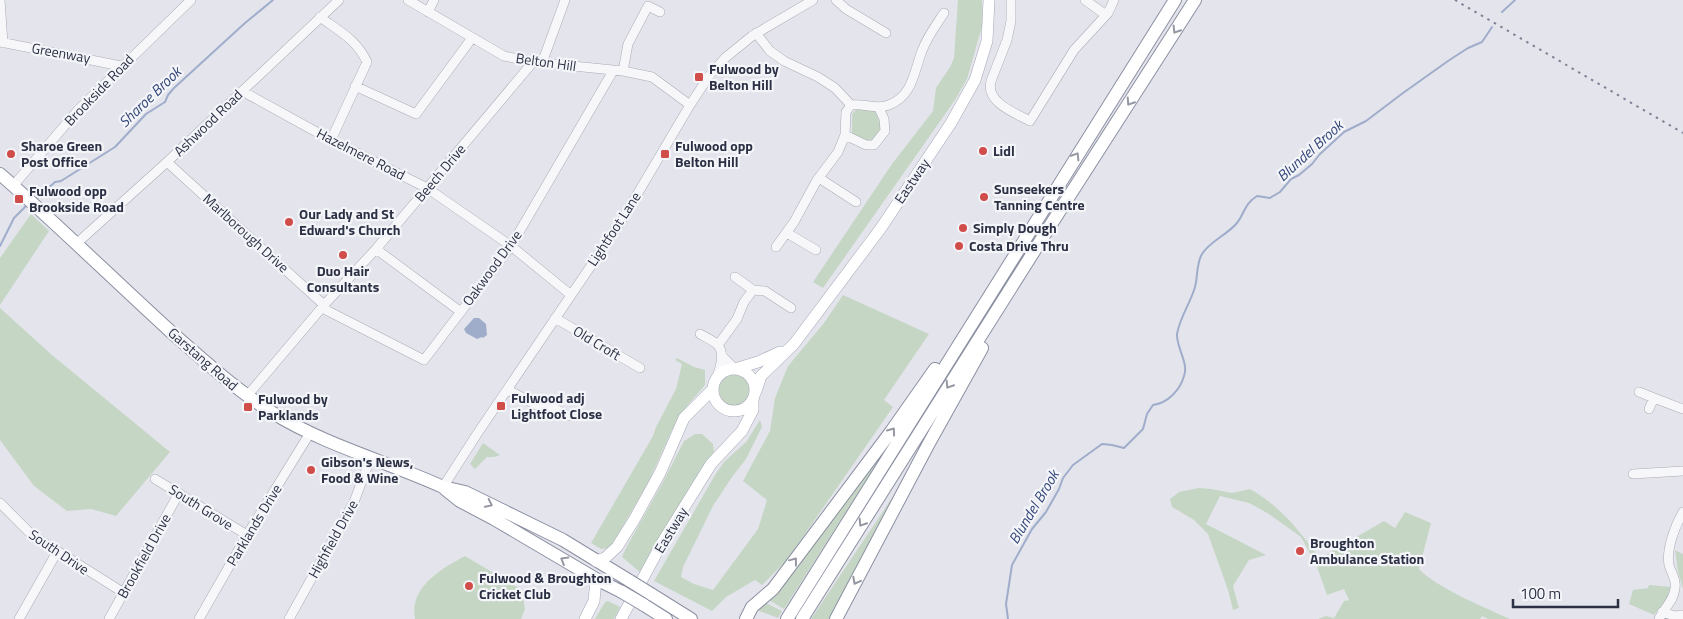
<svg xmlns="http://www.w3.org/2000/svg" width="1683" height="619" font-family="'Titillium Web',sans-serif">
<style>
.green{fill:#c6d6c5}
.water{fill:#9fadcb}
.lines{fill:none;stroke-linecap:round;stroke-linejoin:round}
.stream{stroke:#9fadcb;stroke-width:2}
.minor-casing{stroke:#a9abb6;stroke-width:10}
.major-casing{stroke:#a3a7b7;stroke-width:12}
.highway-casing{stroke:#8b90a2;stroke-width:14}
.minor{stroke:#f7f7fa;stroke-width:9}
.major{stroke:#fff;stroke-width:11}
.highway{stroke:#fff;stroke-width:12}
.rail{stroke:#7d8295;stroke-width:2;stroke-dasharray:2.5 5;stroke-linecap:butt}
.highway-bridge-casing{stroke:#8b90a2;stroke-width:14;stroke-linecap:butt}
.highway-bridge{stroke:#fff;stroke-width:12}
.oneway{stroke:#9598a2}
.poi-dot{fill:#d04d4a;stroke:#f4f5f9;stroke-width:2}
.labels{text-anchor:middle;stroke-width:4.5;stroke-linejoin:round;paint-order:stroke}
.street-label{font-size:14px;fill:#2b3044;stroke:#f4f5f9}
.poi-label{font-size:14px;font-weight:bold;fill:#2b3044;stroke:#f4f5f9;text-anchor:start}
.water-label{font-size:15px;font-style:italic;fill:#344779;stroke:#f4f5f9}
</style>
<rect width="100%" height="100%" fill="#e4e5ec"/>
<path class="green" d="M958,0H982V18L983,23L967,79L955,100L823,288L813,282L892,164L933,111L936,88L950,67L954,58Z
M864,107L875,111L880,123V134L874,141L860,140L852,133V114L856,110Z
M31,214L49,231L0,305V258Z
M843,295L929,334L884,400L893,407L787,560L762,585L755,580L726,597L712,611L654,581L715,475L724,462L746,442L760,420L762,427L746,459L732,477L713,506L683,567L681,577L694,584L713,590L758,529L767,500L743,481L770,431L775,398L788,366L824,323Z
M0,308L52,355L170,452L116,516L91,509L67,511L34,486L0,440Z
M677,358L694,367L705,370V385L687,406L672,430L648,483L610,548L601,549L591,543L653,436L656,427L676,389L682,364L675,360Z
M719 390a16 16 0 1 1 32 0a16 16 0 1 1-32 0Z
M902,424L784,609L769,600Z
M695,434H702L713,444L714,452L706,462L641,573L622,557L626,548L663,482L684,441Z
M483,443L500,455L494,457H487L475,469L470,464Z
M908,474L833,619H811Z
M1199,488L1211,489L1232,493L1250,489C1284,509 1297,529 1320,558L1384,521L1395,528L1405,512L1431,523L1419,569C1435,587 1486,608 1510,619H1488L1482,616L1480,619H1318L1326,616L1334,618L1344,601L1349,600L1344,589L1327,595L1316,564L1301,537L1269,514L1249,503L1220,496L1206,524L1266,555L1249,560L1233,586L1239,608L1233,610L1228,590L1208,534L1194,520L1172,507L1170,499L1179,492Z
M1675,550L1683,554V589L1678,572Z
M465,556L522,590L525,609L521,619H415C409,587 441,569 465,556Z
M1649,585L1671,587L1666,600L1654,615L1629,604L1633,590L1648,588Z
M608,601L620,607L614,619H595L605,602Z
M764,602L782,611L778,618L754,609Z"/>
<path class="water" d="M474,318H479L486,324L487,335L483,338L482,337L477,339L466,333L464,329Z"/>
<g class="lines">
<path class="stream" d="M1502,12L1515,0
M35,200L55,182L61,181L115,147L146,114L165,102L168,95L174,88L245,23L273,0
M0,246L14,218L27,205
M1008,619L1006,604L1012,565L1032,529L1046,512L1059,489L1063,478L1073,465L1102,444L1112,445L1124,448L1143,429L1147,414L1153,405C1168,403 1180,390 1184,376C1189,363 1176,347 1177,334C1180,317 1190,304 1195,287C1198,276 1196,264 1202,254C1210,241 1227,235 1237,223C1245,213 1244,204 1257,196L1270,198L1280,192L1291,179L1299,175L1312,164L1320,154L1344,132L1366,121L1403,93L1448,61L1468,48L1482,42L1492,27"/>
<defs>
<path id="minor" d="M0,0L3,43
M408,0L504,56L533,62L623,71L652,77L690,105
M836,0L846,9L886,33
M1011,0V21L1007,40L991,81C985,102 1015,113 1030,121L1074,50L1108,13L1114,0
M1085,0L1106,15
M428,12L434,0
M320,17C339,31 357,40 367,62L331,140
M756,33L770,51L784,61L818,77L835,88L851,105
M0,42L121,66
M542,63L565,0
M623,71L628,44L648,6L660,12
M355,86L416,114L472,38
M242,91L331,140L427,188L511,246L571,295
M845,135L866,145H874L885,131L884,119L879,108
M167,162L324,305L326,310L424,360L511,246L613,71
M819,178L856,202
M13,186L78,110L191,0
M787,233L816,250
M76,244L167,162L339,0
M776,247L794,222L817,180L838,152L845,135L846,112L851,105C864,103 876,110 889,105C913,96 914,71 922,51C927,37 936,25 944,13
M376,249L461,312
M735,277L753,290
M555,318L640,368
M700,334C705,337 714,341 718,345C725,354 720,368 717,377
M718,345L737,319L744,302L753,290L765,291L791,308
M721,355L734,368
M508,390L542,408L552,407L568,416
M1639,392L1654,398L1649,409
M247,396L324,305L376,249L533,62
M1654,398L1683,409
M1633,474L1683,471
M155,479L247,535
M443,487L477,434L622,220L690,105L709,76L725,58L752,36L813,0
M0,503L32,535L124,593
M1662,612L1675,616L1683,615
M19,619L57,552
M109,619L179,493
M199,619L247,535L310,433
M289,619L354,502L371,457
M1659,619C1664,608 1674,601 1675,588C1677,580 1671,573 1669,565C1666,549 1675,526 1683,512"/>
<path id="major" d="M738,368L758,362L780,352
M713 390a21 21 0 1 1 42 0a21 21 0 1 1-42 0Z
M756,391L761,376L794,344L881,228L951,123L975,80L987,41L989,0
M596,561L605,558L617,547L634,520L660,473L684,418L713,389
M585,619L594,601L596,579
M621,619L662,543L711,464L742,431L753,410V401"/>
<path id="highway" d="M0,174C58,225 113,279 170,331C203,360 236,390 273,413C325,445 388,462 443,487L465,492L563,540L630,581
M445,489L460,501L494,519L596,579L622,592
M651,594L691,619
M644,605L666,619
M746,619L752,607L773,589L890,433L935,369
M787,619L1175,0
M802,619L1050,226L1195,0
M836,619L928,445L982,348"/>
</defs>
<use href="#minor" class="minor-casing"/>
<use href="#major" class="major-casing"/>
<use href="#highway" class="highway-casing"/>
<use href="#minor" class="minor"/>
<use href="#major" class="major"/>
<use href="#highway" class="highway"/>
<path class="rail" d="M1455,0L1683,133"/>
<defs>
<path id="highway-bridge" d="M630,581L651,594
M622,592L644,605"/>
</defs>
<use href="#highway-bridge" class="highway-bridge-casing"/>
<use href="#highway-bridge" class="highway-bridge"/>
</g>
<defs><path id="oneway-chevron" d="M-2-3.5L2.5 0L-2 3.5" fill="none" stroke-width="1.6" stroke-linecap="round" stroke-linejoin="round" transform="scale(1.25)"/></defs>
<g class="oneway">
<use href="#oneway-chevron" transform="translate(1176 30) rotate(122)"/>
<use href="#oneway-chevron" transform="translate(1130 102) rotate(123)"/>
<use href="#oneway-chevron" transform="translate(1076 156) rotate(-58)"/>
<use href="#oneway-chevron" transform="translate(949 385) rotate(122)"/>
<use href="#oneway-chevron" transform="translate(892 431) rotate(-54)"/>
<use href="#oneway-chevron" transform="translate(489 504) rotate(26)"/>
<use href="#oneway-chevron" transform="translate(862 523) rotate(122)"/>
<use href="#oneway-chevron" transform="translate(564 560) rotate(-149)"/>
<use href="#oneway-chevron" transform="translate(794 561) rotate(-53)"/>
<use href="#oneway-chevron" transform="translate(856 581) rotate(118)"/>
</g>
<g class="poi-dot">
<rect x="694" y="72" width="10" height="10" rx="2.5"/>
<circle cx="983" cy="151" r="5"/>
<circle cx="11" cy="154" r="5"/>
<rect x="660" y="149" width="10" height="10" rx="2.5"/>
<circle cx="984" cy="197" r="5"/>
<rect x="14" y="194" width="10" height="10" rx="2.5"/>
<circle cx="289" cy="222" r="5"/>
<circle cx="963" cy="228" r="5"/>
<circle cx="959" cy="246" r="5"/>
<circle cx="343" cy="255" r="5"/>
<rect x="496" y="401" width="10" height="10" rx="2.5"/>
<rect x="243" y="402" width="10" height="10" rx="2.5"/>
<circle cx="311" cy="470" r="5"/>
<circle cx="1300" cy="551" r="5"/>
<circle cx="469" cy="586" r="5"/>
</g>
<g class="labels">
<g class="street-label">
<text transform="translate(61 53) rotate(10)" y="5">Greenway</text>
<text transform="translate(546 62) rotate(8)" y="5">Belton Hill</text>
<text transform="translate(99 90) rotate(-46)" y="5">Brookside Road</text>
<text transform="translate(208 123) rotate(-44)" y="5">Ashwood Road</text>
<text transform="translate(361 154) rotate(27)" y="5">Hazelmere Road</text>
<text transform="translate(440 173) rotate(-50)" y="5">Beech Drive</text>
<text transform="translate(912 181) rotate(-56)" y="5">Eastway</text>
<text transform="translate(614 229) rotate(-57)" y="5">Lightfoot Lane</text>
<text transform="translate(246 233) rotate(42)" y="5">Marlborough Drive</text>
<text transform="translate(492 268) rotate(-54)" y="5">Oakwood Drive</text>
<text transform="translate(597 343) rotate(31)" y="5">Old Croft</text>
<text transform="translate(203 359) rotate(41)" y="5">Garstang Road</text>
<text transform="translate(201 507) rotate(32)" y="5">South Grove</text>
<text transform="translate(254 525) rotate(-59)" y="5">Parklands Drive</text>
<text transform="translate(671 530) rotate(-59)" y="5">Eastway</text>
<text transform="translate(333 539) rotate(-61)" y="5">Highfield Drive</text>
<text transform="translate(59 552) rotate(34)" y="5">South Drive</text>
<text transform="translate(144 556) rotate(-61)" y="5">Brookfield Drive</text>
</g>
<g class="poi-label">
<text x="709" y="74">Fulwood by<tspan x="709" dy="16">Belton Hill</tspan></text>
<text x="21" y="151">Sharoe Green<tspan x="21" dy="16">Post Office</tspan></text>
<text x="675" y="151">Fulwood opp<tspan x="675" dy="16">Belton Hill</tspan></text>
<text x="993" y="156">Lidl</text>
<text x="994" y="194">Sunseekers<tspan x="994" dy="16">Tanning Centre</tspan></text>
<text x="29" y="196">Fulwood opp<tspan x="29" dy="16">Brookside Road</tspan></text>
<text x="299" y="219">Our Lady and St<tspan x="299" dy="16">Edward's Church</tspan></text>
<text x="973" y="233">Simply Dough</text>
<text x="969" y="251">Costa Drive Thru</text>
<text x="343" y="276" text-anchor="middle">Duo Hair<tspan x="343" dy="16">Consultants</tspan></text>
<text x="511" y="403">Fulwood adj<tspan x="511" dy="16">Lightfoot Close</tspan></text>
<text x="258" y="404">Fulwood by<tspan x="258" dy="16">Parklands</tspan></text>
<text x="321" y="467">Gibson's News,<tspan x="321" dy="16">Food &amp; Wine</tspan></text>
<text x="1310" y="548">Broughton<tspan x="1310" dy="16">Ambulance Station</tspan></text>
<text x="479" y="583">Fulwood &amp; Broughton<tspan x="479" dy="16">Cricket Club</tspan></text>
</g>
<g class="water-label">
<text transform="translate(150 97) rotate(-44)" y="5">Sharoe Brook</text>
<text transform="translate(1310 151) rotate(-42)" y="5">Blundel Brook</text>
<text transform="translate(1034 507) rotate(-59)" y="5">Blundel Brook</text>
</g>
</g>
<path d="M1513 599v8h105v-8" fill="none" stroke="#2b3044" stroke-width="2.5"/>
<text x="1520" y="599" font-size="15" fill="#2b3044" stroke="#f4f5f9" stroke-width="4" paint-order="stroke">100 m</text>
</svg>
